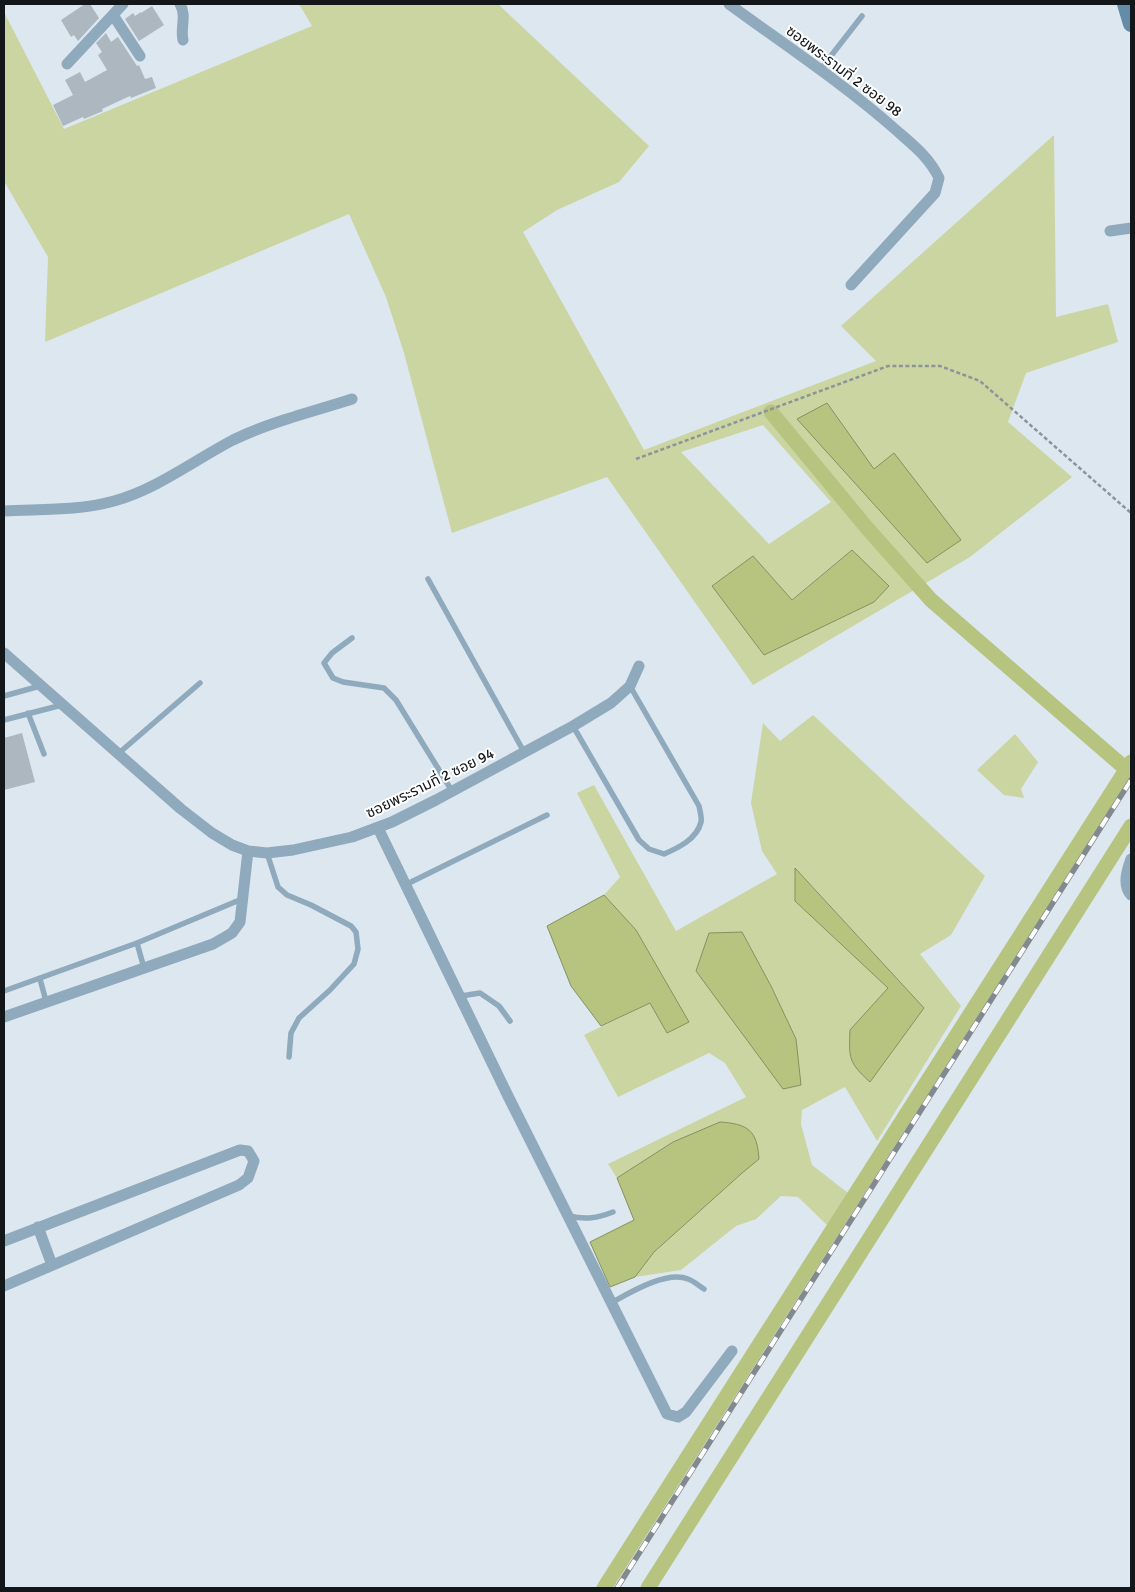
<svg xmlns="http://www.w3.org/2000/svg" width="1135" height="1592" font-family="Signika,'Noto Sans Thai',sans-serif">
<style>
.green{fill:#cbd5a2;fill-rule:evenodd}
.water{fill:#b7c47f;stroke:#869061}
.lines{fill:none;stroke-linecap:round;stroke-linejoin:round}
.canal{stroke:#b7c47f;stroke-width:15}
.building{fill:#acb7bf}
.path{stroke:#8c949a;stroke-width:2.5;stroke-dasharray:4 2.5;stroke-linecap:butt}
.service{stroke:#8fa9bd;stroke-width:5.5}
.minor{stroke:#8fa9bd;stroke-width:11}
.secondary{stroke:#638ca9;stroke-width:16}
.rail-casing{stroke:#82898f;stroke-width:5.5}
.rail{stroke:#fff;stroke-width:4;stroke-dasharray:11;stroke-linecap:butt}
.labels{text-anchor:middle;stroke-width:4;stroke-linejoin:round;paint-order:stroke}
.street-label{font-size:15px;fill:#13171a;stroke:#fff}
</style>
<rect width="100%" height="100%" fill="#dce7ef"/>
<path class="green" d="M299,4H498L649,146L619,182L557,210L523,232L644,450L876,361L841,326L1054,135L1056,317L1108,304L1118,342L1026,373L1008,422L1072,477L970,557L753,685L607,477L452,533L404,353L386,297L349,214L45,342L48,257L4,181V12L64,129L312,26ZM827,403L874,470L961,540L927,563ZM763,425L831,502L769,544L681,452ZM852,550L764,655L713,586L753,557L791,600Z
M813,715L985,876L951,935L920,954L961,1006L877,1141L845,1087L802,1110L801,1124L812,1165L848,1193L827,1225L798,1197L781,1196L756,1219L736,1226L681,1270L635,1277L654,1252L741,1174L759,1159L673,1142L617,1178L608,1164L746,1097L725,1063L709,1053L618,1097L584,1035L650,1003L688,1022L636,930L604,895L620,877L577,793L594,785L676,931L777,874L762,851L751,803L763,723L780,741ZM795,868L814,888L924,1008L850,1030L889,988L795,901ZM709,933H742L771,986L796,1039Z
M1015,734L1038,762L1021,789L1024,798L1004,795L977,770Z"/>
<path class="water" d="M827,403L874,469L894,453L961,540L927,563L797,419Z
M852,550L889,586L874,602L764,655L712,586L753,556L792,600Z
M795,868L924,1008L870,1082C848,1062 849,1058 850,1030L888,988L795,901Z
M604,895L636,930L689,1022L667,1033L650,1003L601,1026L571,986L547,926Z
M742,932L771,986L796,1039L801,1085L783,1089L696,971L709,933Z
M720,1122C748,1124 757,1130 759,1159L741,1174L654,1252L635,1277L610,1287L590,1242L634,1220L617,1178L673,1142Z"/>
<g class="lines">
<path class="canal" d="M771,412L867,528L931,600L1126,769
M604,1588L1131,762
M648,1588L1131,826"/>
</g>
<path class="building" d="M85,4H90L99,18L78,41L74,35L71,37L61,20Z
M152,6L164,25L139,41L125,19L133,13L135,16L141,12V13Z
M106,33L111,42L118,37L137,66L139,65L145,79L152,77L156,88L131,98L130,96L102,109L103,111L84,119L83,117L63,126L53,105L73,95L65,80L80,72L85,82L107,70L98,55L102,52L96,43Z
M22,733L35,782L4,790V738Z"/>
<g class="lines">
<path class="path" d="M636,459L888,366H940L980,381L1131,513"/>
<path class="service" d="M820,70L862,16
M428,579L524,752
M352,638L332,653L324,663L333,678L343,682L384,688L396,700L452,791
M4,696L40,686
M28,713L44,754
M4,720L62,705
M573,726L639,840L649,849L664,854C678,848 697,839 701,822C702,818 700,811 699,806L630,686
M119,753L200,683
M267,853L278,887L287,895L311,905L351,926L356,932L358,949L354,964L330,990L299,1018L291,1033L289,1057
M405,885L547,815
M137,943L144,968
M40,979L46,1001
M4,991L137,943L242,899
M461,996L480,993L499,1006L510,1021
M569,1216C586,1220 597,1218 613,1212
M611,1303C629,1293 667,1270 688,1279C694,1281 699,1286 704,1289"/>
<path class="minor" d="M180,4C187,16 180,28 183,40
M729,4C785,45 844,84 896,130C913,145 929,157 939,178L935,193L851,285
M113,15L140,56
M67,64L123,4
M1110,231L1131,228
M4,511C41,509 78,511 114,501C157,489 193,461 233,440C270,422 312,412 352,399
M4,653L181,809L212,833L232,845L248,851L267,853L293,850L352,837L392,822L436,800L573,726L611,703L630,686L639,666
M378,828L509,1098L667,1414L678,1417L686,1412L732,1351
M1131,859C1127,870 1122,885 1131,895
M4,1017L213,944L232,933L240,922L248,851
M38,1227L52,1265
M4,1241L240,1150L248,1151L254,1161L248,1178L239,1185L4,1286"/>
<path class="secondary" d="M1125,4L1131,24"/>
<defs>
<path id="rail" d="M617,1588L1131,780"/>
</defs>
<use href="#rail" class="rail-casing"/>
<use href="#rail" class="rail"/>
</g>
<g class="labels">
<g class="street-label">
<text transform="translate(844 71) rotate(37)" y="5">ซอยพระรามที่ 2 ซอย 98</text>
<text transform="translate(430 783) rotate(-26)" y="5">ซอยพระรามที่ 2 ซอย 94</text>
</g>
</g>
<rect width="1135" height="1592" fill="none" stroke="#13171a" stroke-width="10"/>
</svg>
